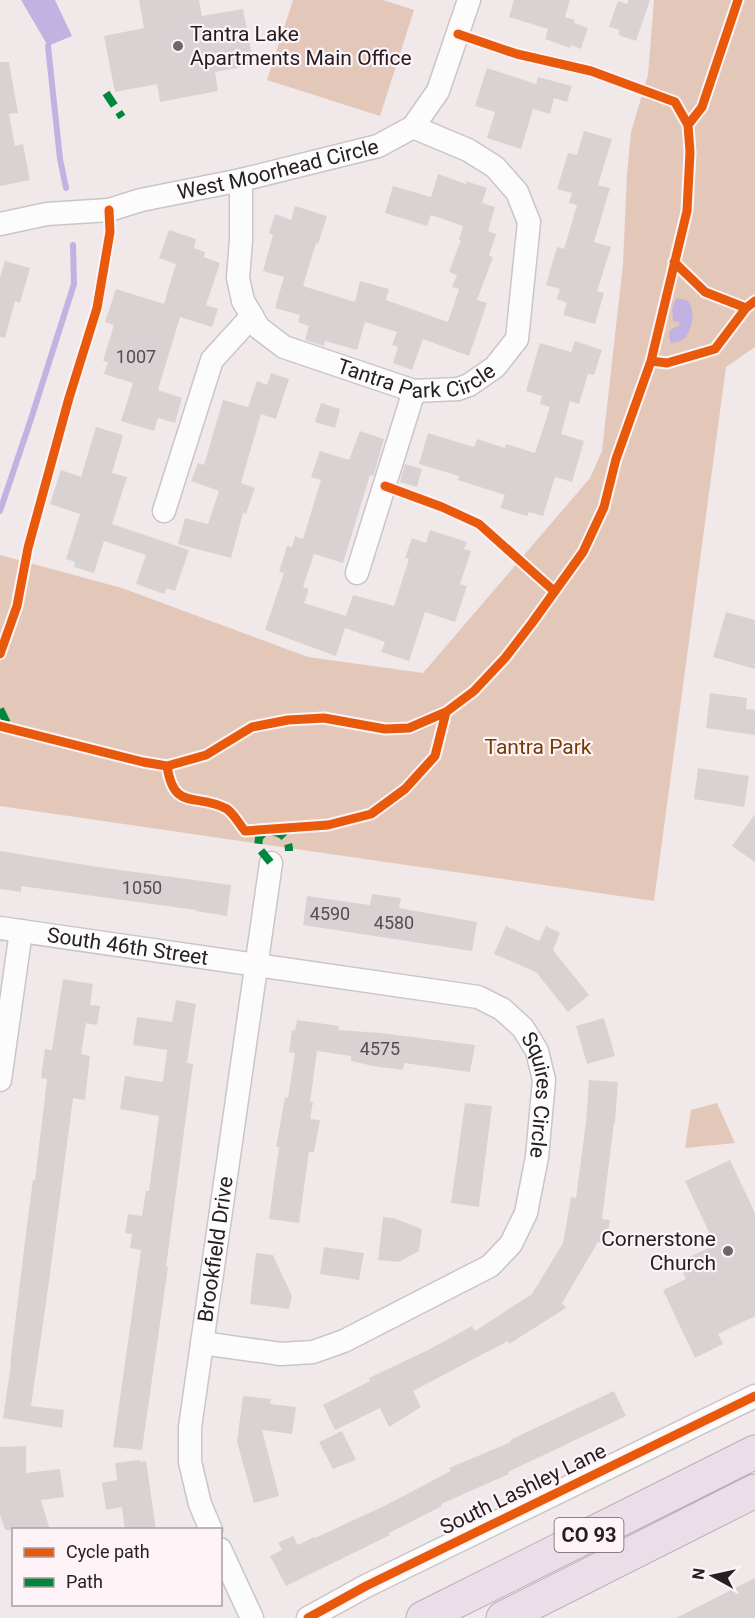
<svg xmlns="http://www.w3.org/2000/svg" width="755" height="1618" font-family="Roboto,sans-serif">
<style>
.green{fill:#e3c8ba}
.water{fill:#c1b2e1}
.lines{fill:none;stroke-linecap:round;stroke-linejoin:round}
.stream{stroke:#c1b2e1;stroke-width:6}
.building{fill:#d9d2d3}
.minor-casing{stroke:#cbc5c6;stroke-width:25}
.highway-casing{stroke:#bbacb7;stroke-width:35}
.minor{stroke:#fdfcfc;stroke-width:22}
.highway{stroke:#eadfe9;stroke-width:33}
.quiet{stroke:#00873e;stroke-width:8;stroke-dasharray:15 8;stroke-linecap:butt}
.cycleway-casing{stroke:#fef3f7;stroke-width:13}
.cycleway{stroke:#e8590c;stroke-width:9}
.poi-dot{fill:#6e6669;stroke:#fef3f7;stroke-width:2}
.labels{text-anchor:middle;stroke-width:4.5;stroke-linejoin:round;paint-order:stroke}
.number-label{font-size:18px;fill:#554e51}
.shield{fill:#fef3f7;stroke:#685f63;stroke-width:1.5}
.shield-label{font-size:20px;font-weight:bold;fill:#272023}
.poi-label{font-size:21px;fill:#272023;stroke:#fef3f7;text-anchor:start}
.street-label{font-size:21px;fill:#272023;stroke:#fef3f7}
.park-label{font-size:21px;fill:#743b03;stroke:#fef3f7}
</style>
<rect width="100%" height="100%" fill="#f1e8ea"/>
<path class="green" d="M293,0H383L414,10L380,116L267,80Z
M654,0H755V347L726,367L654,901L0,806V555L122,588L308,657L423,673L590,478L602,451L623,264L627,174L631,132L648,75Z
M717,1103L735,1143L685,1148L691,1110Z"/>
<path class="water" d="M21,0H55L72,36L48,46Z
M676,298C680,299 683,299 686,300C697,307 692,331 685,338C681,342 676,342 671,343L669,337L670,330L680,325L679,322L673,321L672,309Z"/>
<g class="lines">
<path class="stream" d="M48,46L60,159L66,188
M0,511L31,419L74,284L73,245"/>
</g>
<path class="building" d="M139,0H199L202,16L243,9L254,65L215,72L218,91L160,102L157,84L115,92L104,36L144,28Z
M514,0H570L565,17L575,20L574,23L588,28L581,49L571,45L570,48L545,39L548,29L509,17Z
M629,0H650L636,41L618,35L620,30L609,27L618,1L627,4Z
M0,62H9L18,113L9,114L15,146L23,144L30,180L0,186Z
M487,68L536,84L538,77L572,86L567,102L554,98L550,114L533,109L521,149L487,138L495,112L475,106Z
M584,131L612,139L598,185L610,188L594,242L611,247L597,291L604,293L595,324L563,315L567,303L557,299L560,289L546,285L557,247L564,249L577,205L569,203L572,193L557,189L568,153L577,155Z
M438,174L466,184V181L487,188L482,203L495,207L488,231L496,234L489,256L493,257L477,300L487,303L469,356L423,339L412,370L393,363L398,347L392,345L397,332L365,322L357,350L325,341L324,346L305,340L309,326L298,322L300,315L275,308L284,277L263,271L273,235L269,233L275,214L291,220L295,206L327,216L318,244L316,243L303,286L355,302L360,281L389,289L386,300L448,322L459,289L452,287L457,275L449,272L461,240H459L463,226L431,215L427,226L385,213L393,186L431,197Z
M169,230L196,239L194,248L205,252L204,257L220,263L206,305L218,309L212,327L180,317L158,390L182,398L175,423L158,418L154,431L121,421L133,383L104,374L108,362L103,361L114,325L105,322L116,289L164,304L176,264L159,258Z
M5,261L30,268L20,303L15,301L5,338L0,337V278Z
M575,341L602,350L594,375L588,374L579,404L570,401L561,434L584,441L572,482L555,477L543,516L529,512L527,516L500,508L505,495L458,480L459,476L419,464L428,433L474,447L477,439L505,448L506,444L535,453L550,407L540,404L542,396L526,391L540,343L571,352Z
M271,373L289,379L276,419L261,414L241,483L255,488L246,514L243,513L231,558L178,544L185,518L208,524L219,491L191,481L198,463L204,465L223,400L248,407L257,381L267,385Z
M321,403L340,409L335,428L315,422Z
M96,427L123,435L112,473L127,477L112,524L189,550L175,591L167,588L164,594L136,584L146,555L104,541L94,573L74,567L75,562L66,559L80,514L50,504L61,470L81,477Z
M360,431L384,439L374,474L372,476L370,475L343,563L314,554L303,587L309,589L304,603L346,616L353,595L394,606L409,559L405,558L412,538L426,543L430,530L467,542L464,549L471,551L460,584L467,586L455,622L425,612L409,661L381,652L385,642L345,628L336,656L265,630L284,573L279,572L287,546L292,547L295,536L303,539L321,480L311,477L320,451L349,460Z
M405,464L422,469L417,487L400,482Z
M726,612L755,620V669L713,657Z
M710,693L747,698L746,709L755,710V735L706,728Z
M698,768L749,776L744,807L694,799Z
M755,814V862L732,846Z
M0,851L98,867L231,885L227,916L196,911V910L21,886V892L0,889Z
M372,894L401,898L399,908L477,922L472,951L303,925L307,896L370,905Z
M506,926L539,941L546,926L560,933L553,950L589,995L568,1012L536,972L494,954Z
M63,979L93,984L90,1005L100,1006L97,1025L86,1023L81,1054L90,1056L85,1100L73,1098L48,1289L31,1406L64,1410L62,1428L3,1418L11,1365H10L27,1225L33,1180H35L47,1079L41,1078L45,1049L52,1050Z
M176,1000L196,1004L187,1063L193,1064L166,1267H168L142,1450L113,1447L141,1250L130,1248L132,1234L125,1233L128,1214L142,1216L146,1191H149L159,1116L120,1109L125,1076L163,1082L167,1050L133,1045L137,1017L172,1022Z
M604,1018L615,1056L587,1064L576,1026Z
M297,1020L339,1026L338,1030L381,1033L475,1045L470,1072L404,1063L403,1070L373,1066L351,1061V1056L317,1051L310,1102H313L310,1119L320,1120L314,1152H309L299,1223L269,1219L279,1147H276L285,1097L288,1098L295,1053L289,1052L292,1030L295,1031Z
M589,1080L618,1082L615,1123H614L602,1219L610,1220L606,1243L598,1242L562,1303L566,1308L509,1344L508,1341L413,1391L421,1407L389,1427L380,1408L335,1430L323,1405L370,1381L369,1378L428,1350L472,1326L475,1331L532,1294L563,1243L571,1197L576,1198L586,1122Z
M465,1103L492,1106L479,1207L451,1203Z
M730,1160L755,1213V1316L718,1334L723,1344L695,1358L663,1290L686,1279L678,1262L715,1245L685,1181Z
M383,1217L393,1218L422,1229L419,1251L399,1262L378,1260Z
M324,1247L364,1253L359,1280L320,1274Z
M256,1253L273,1255L292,1296L289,1309L250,1304Z
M614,1391L626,1416L508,1472L509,1474L441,1504L442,1506L389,1533L390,1535L286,1586L270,1556L282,1550L278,1543L293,1536L298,1545L314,1537L315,1538L386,1505L451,1471L449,1468L511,1442L510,1440Z
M243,1396L271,1399L270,1404L296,1407L292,1434L262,1430L279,1496L254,1503L237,1442Z
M342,1431L356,1460L333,1469L319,1442Z
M26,1446V1473L60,1469L64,1497L41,1500L50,1530H5L0,1514V1447Z
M140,1460V1462L146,1461L156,1530H125L122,1507L106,1510L102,1483L117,1480L115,1463Z
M755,1578V1618H676Z"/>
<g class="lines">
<defs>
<g id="minor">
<path id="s1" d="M241,180V240L238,278L243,301L259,328L284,347L414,391L458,389L469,385L495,367L517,339L529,222L517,192L495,167L468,150L413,127"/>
<path id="s2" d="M0,224L47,214L109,210L141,200L241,180L378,146L413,127L438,91L469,0"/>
<path d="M164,511L212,360L252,316"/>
<path d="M357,573L414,391"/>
<path id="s3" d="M0,928L478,997L502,1009L523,1028L537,1051L544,1080L537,1157L526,1213L511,1244L490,1266L344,1341L313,1352L281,1354L202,1343"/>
<path d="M0,1080L21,931"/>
<path id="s4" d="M211,1530L200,1504L190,1462V1427L271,863"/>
<path d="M220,1549L252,1618"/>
<path d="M308,1618L366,1586L755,1396"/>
</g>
<path id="highway" d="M423,1618L755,1452
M503,1618L755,1491"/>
</defs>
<use href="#minor" class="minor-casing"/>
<use href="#highway" class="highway-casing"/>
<use href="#minor" class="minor"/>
<use href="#highway" class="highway"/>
<path class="quiet" d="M106,93L122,117
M0,709L9,727
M265,831L259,838L258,847L271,863
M271,831C283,833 289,839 289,851"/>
<defs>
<path id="cycleway" d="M688,125L702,107L738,0
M674,262L705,292L746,308
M651,361L667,363L715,349L746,308L755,301
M385,486L442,507L479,524L554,591
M0,654L17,606L28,548L69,398L97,308L110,232L109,210
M0,726L143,762L167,766L206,755L252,727L288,720L324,718L385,729L409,728L446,712L474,691L505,658L532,623L583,552L604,507L616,459L651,361L687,211L690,152L688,125L675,102L591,71L517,54L458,34
M167,766C174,813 197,792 227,809C234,814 240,825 245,831L328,825L371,814L405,789L435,756L446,712
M308,1618L366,1586L755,1396"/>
</defs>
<use href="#cycleway" class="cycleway-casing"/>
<use href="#cycleway" class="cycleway"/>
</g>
<g class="poi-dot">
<circle cx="178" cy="46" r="6"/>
<circle cx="728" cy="1251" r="6"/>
</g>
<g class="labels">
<g class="number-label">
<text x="136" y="363">1007</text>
<text x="142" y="894">1050</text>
<text x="330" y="920">4590</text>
<text x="394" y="929">4580</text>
<text x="380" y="1055">4575</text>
</g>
<rect class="shield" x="554.5" y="1518" width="69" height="34" rx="4.5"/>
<g class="shield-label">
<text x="589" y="1542">CO 93</text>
</g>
<g class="poi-label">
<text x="190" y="41">Tantra Lake<tspan x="190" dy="24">Apartments Main Office</tspan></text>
<text x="716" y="1246" text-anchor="end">Cornerstone<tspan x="716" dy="24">Church</tspan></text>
</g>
<g class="street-label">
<text dy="7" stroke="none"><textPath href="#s2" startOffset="284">West Moorhead Circle</textPath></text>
<text dy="7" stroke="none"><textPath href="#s1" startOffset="324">Tantra Park Circle</textPath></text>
<text dy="7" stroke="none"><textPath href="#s3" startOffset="129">South 46th Street</textPath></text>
<text dy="7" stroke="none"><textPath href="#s3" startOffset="609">Squires Circle</textPath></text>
<text dy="7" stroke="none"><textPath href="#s4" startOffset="286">Brookfield Drive</textPath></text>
<text transform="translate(523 1489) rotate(-26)" y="7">South Lashley Lane</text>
</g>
<g class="park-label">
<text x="538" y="754">Tantra Park</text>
</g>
</g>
<rect x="12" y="1528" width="210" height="78" fill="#fef3f7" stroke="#a89fa2" stroke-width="1.5"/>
<rect x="24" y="1548" width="30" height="9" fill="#e8590c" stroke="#a89fa2" stroke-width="1.5"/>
<text x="66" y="1558" font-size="18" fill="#272023">Cycle path</text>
<rect x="24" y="1578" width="30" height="9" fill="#00873e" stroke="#a89fa2" stroke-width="1.5"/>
<text x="66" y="1588" font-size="18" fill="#272023">Path</text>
<g transform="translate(713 1576) rotate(278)" stroke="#fef3f7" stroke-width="4.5" paint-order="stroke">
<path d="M0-4.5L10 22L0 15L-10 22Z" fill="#272023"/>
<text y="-9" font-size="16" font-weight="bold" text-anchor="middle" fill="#272023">N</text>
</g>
</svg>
